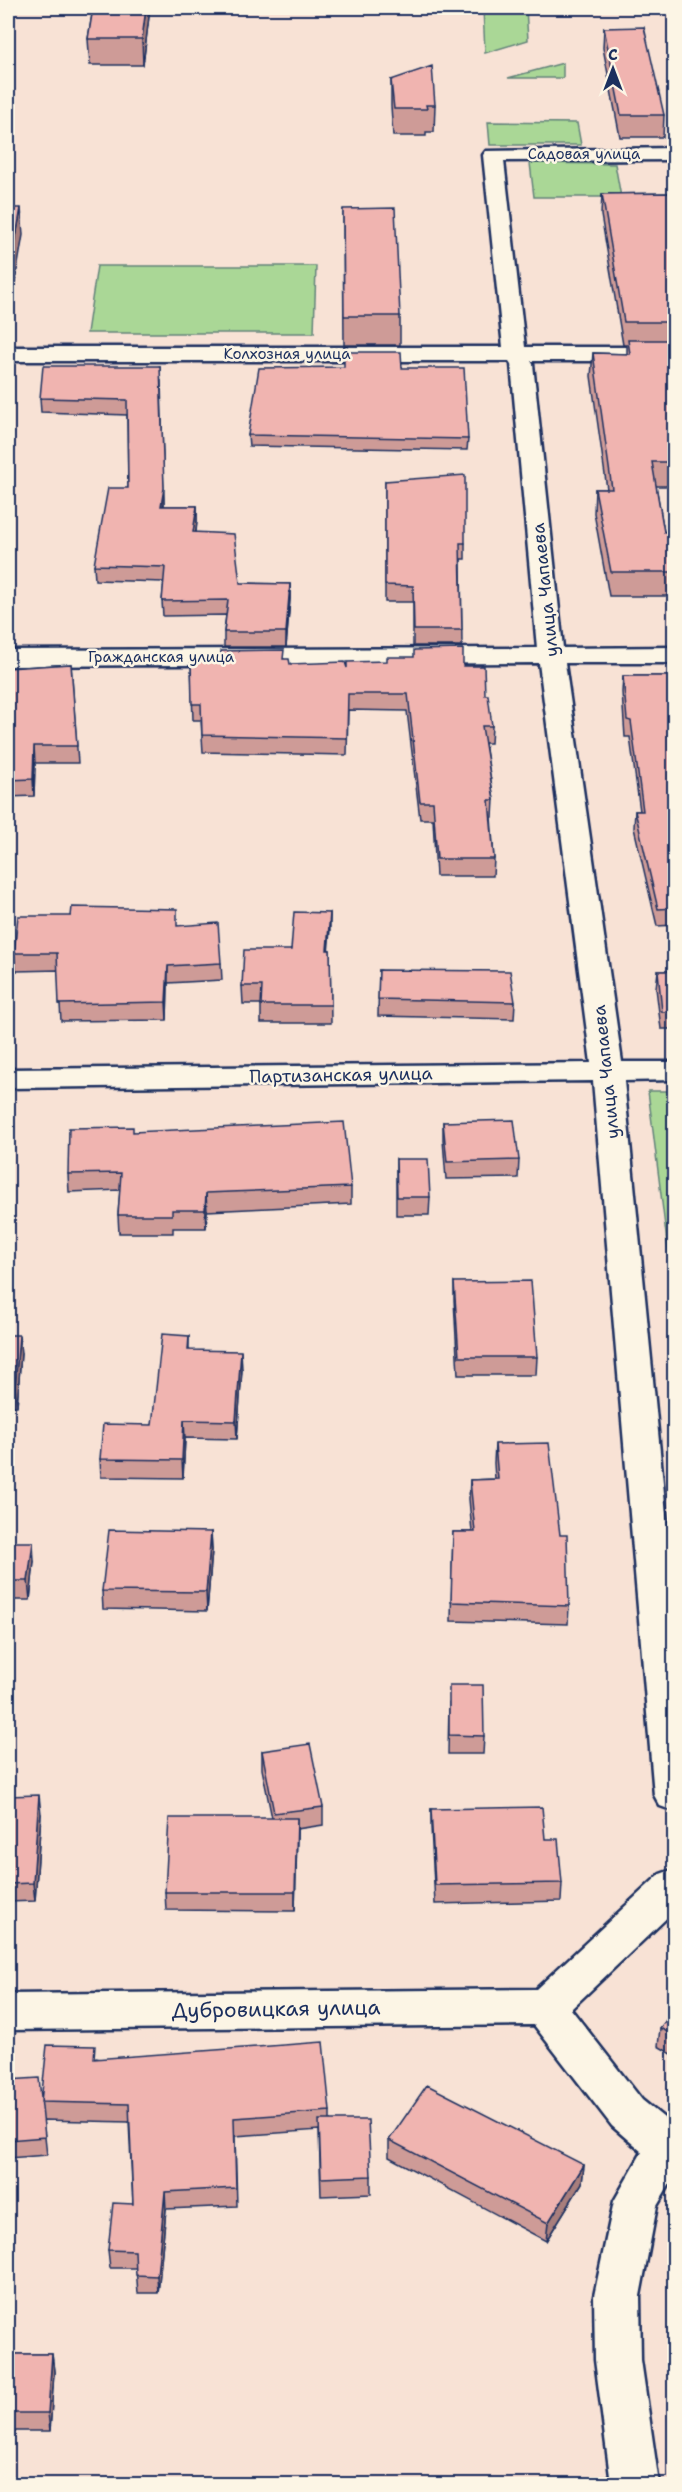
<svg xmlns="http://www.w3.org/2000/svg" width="682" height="2492" font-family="'Shantell Sans',sans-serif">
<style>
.green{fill:#aad796;stroke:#62837a;stroke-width:1.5}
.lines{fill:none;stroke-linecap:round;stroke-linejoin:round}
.minor-casing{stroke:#1b2f5e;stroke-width:5}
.minor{fill:#fcf5e5;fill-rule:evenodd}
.wall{fill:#ce9b97;stroke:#1b2f5e;stroke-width:1.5}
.shaded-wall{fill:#a87e7b;stroke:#1b2f5e;stroke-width:1.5}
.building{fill:#f0b4b0;stroke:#1b2f5e;stroke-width:1.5}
.labels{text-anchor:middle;stroke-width:5;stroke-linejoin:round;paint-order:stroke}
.far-street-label{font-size:15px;fill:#1b2f5e;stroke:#fcf5e5}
.street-label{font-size:18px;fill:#1b2f5e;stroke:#fcf5e5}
.near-street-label{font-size:21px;fill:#1b2f5e;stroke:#fcf5e5}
</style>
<rect width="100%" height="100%" fill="#f8e2d5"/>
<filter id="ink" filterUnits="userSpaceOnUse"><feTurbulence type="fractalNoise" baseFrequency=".0167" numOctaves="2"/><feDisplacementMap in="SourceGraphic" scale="12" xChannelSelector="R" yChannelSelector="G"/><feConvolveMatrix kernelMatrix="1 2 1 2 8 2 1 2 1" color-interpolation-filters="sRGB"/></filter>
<g filter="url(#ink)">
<path class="green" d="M483,8H526L528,40L485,53Z
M563,63V78H508Z
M488,122L577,123L581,145H490Z
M530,163L615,164L621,197H534Z
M97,266H316L314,333H87Z
M648,1091H674V1298Z"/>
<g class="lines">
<defs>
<path id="minor" d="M674,148V160L504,161L525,347H674V361H531L533,364L563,648L674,647V663H565L622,1062H674V1080L624,1081L674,1596V1811L660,1806L654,1795L593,1081L8,1088V1069L591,1063L539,663L8,666V650L537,648L511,364L509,361H8V347H503L483,155L486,151Z
M674,1869V1911L571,2009L642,2100L674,2126V2177L657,2206L640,2296L641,2360L659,2484H611L595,2360L594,2296L614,2201L642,2152L612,2126L534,2025L8,2030V1994L536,1989L660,1874Z"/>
</defs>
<use href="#minor" class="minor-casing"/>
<use href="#minor" class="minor"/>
</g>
<path class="wall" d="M93,8H150L143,65H90L88,39Z
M604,28L664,115L663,137H620L603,48Z
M391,80L435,105L434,132H426V136H393L391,106Z
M675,193V486H656L664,532H675V596H609L594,513L595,489H607L591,376L593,353L627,354V345H623L601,215L602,194Z
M343,209L400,316V345H344Z
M160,366L164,506H197V521L196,532L240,583L290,584V599L286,647H224V632L226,615L163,616L162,601L164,582L95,580L94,565L128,488L127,415L41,412L40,398Z
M344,367L402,368L468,439L467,450L249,446L248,435Z
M385,481L465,543V559H461L462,646H413V602H385Z
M284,659L290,664L347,668L463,666L485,695L492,726L491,743H485L494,800L493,817H491L494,859L493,876H436L433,819H420L407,711L348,710L347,755L203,752L201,720H193L191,661Z
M71,664L78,763H35L34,796L8,797V668Z
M623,676H675V925L657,926L634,828L635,811H640L630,737H625L622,692Z
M330,913L328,950H330L331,1023H261V1004H243L242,986L291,950Z
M178,926L221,963L222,980L168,983L167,1020L61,1021L58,970L16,971L14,953Z
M379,970L515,1002L514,1019L378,1016Z
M658,971H675V1029H661L656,988Z
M443,1122L519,1160L518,1178L446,1179L443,1140Z
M133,1132L351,1187V1204L207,1211L206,1228H173V1233H119L118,1215L120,1190L69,1192L68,1174Z
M396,1159L430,1197L429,1215H396Z
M454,1282L537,1357L536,1375H458L454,1300Z
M8,1335L21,1353L17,1406H8Z
M189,1336V1350L242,1369L237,1439L185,1438L183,1478L101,1477L100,1459L152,1425Z
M495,1444L569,1606L568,1624L451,1621L453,1532H472L469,1499L470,1480L495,1479L494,1463Z
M211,1532L212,1550L207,1611L103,1609L102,1591Z
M8,1542L34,1561L30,1600H8Z
M449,1703L484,1736L483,1754H448Z
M262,1751L323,1807V1825L297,1829L295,1911L166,1910L165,1892L272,1818L262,1769Z
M8,1796L41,1814L35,1901L8,1902Z
M431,1809L545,1839L562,1883L561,1901L435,1904L431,1827Z
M675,2009V2056L658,2046L660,2028Z
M96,2058L330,2111V2120L371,2176V2194L321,2196L319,2130L235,2136L237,2206L166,2209L158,2293H138L136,2268H110L108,2250L133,2204L129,2122L43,2120L47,2155L8,2158V2080L41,2101Z
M389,2140L584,2165L582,2183L546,2241L389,2157Z
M8,2354H52L54,2372L50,2431H8Z"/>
<path class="shaded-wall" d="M146,8H150L143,65L142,39Z
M21,208L23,235L8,323V284Z
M161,380L164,503L162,520Z
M197,506V521L194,547L193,532Z
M290,584V599L286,647V632Z
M34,746L35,763L34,796L33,779Z
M330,913V930L327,967V950Z
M168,966V983L167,1020L166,1002Z
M206,1193L207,1211L206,1228L205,1210Z
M19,1335L21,1353L17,1406L15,1387Z
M241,1351L242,1369L237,1439L236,1421Z
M184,1420L185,1438L183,1478L182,1460Z
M211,1532L212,1550L207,1611L206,1592Z
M33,1542L34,1561L30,1600L28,1581Z
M39,1795L41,1814L35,1901L33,1883Z
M297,1818V1836L295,1911V1892Z
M584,2165L582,2183L546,2241L548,2223Z
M165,2192L166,2209L158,2293L157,2276Z
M52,2354L54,2372L50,2431L48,2413Z"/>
<path class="building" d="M93,8H146L142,39H88Z
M644,27L664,115H621L604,28Z
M432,66L435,105H426L427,109H394L391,80Z
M675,193V322H624L602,194Z
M8,208H21L8,284Z
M395,208L400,316H344L343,209Z
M628,340H675V462H652L664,532H675V572H611L595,489H612L593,353L630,354Z
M344,352H401L402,368H464L468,439L248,435L259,368L344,367Z
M43,366H160L164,488L161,506H197L193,532L234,534L240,583L290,584L286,632H224L228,600L162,601L165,567L94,565L108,488H128L127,400L40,398Z
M465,475V543H460L462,630H414L413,586L385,585V481Z
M463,649V666H484L485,695H488L492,726H482L494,800H489L494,859H437L433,802H420L408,694H348L347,738L202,735L201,704H192L191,661H220L221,651L284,650L283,659H289L290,664L345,662L347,668V662L387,661V657H414V650Z
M71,664L77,746H34L33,779L8,780V668Z
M623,676H675V908L658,909L635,811H643L631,721L627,720Z
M72,907L177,909V926L218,923L221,963L168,966L166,1002L59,1004L57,953H14L18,916H71Z
M294,912L330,913L327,950H330L331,1005H261L262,986H242L244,950H291Z
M379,970L510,971L515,1002L378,999Z
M658,971H675V1012H662Z
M514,1120L519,1160L447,1162L443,1122Z
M344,1122L351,1187L206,1193L205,1210H172V1215H118L121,1173L68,1174L69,1128L133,1127V1132Z
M396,1159H428L430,1197H397Z
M531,1281L537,1357H459L454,1282Z
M162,1334L189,1336L188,1350L241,1351L236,1421L184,1420L182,1460L100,1459L103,1424L152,1425Z
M8,1335H19L15,1387L8,1388Z
M549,1443L560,1535H567L569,1606L451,1602L453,1532H475L470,1480L498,1479L495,1444Z
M109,1530L211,1532L206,1592L102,1591Z
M8,1542H33L28,1581H8Z
M449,1685H483L484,1736L449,1735Z
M310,1744L323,1807L274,1813L262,1751Z
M39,1795L33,1883L8,1884V1796Z
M542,1807L545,1839H558L562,1883L435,1885L431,1809Z
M169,1818H297L295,1892H165Z
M675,2009V2036L660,2028Z
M323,2042L330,2111L234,2118L236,2188L165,2192L157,2276L136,2275L135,2251L108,2250L113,2203L133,2204L129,2104L41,2102L47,2045L95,2046L94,2059Z
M39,2078L45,2137L8,2140V2080Z
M427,2085L584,2165L548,2223L389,2140Z
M319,2120H368L371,2176L321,2178Z
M8,2354H52L48,2413H8Z"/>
</g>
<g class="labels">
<g class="far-street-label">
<text x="584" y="159">Садовая улица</text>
<text x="287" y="359">Колхозная улица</text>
<text x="161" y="662">Гражданская улица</text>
</g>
<g class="street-label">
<text transform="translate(545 590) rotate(-96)" y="6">улица Чапаева</text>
<text transform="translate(606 1072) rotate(-96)" y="6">улица Чапаева</text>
<text transform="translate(341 1075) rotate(-1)" y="6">Партизанская улица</text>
</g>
<g class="near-street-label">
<text transform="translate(276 2009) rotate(-1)" y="7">Дубровицкая улица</text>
</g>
</g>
<rect width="682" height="2492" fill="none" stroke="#fcf5e5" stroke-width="30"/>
<rect x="15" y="15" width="652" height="2462" fill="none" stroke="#1b2f5e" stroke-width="2" filter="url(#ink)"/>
<g transform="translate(613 69)" stroke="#fcf5e5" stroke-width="4.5" paint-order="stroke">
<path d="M0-4.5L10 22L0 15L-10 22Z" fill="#1b2f5e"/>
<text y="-9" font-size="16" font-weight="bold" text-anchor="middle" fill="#1b2f5e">С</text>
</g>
</svg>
